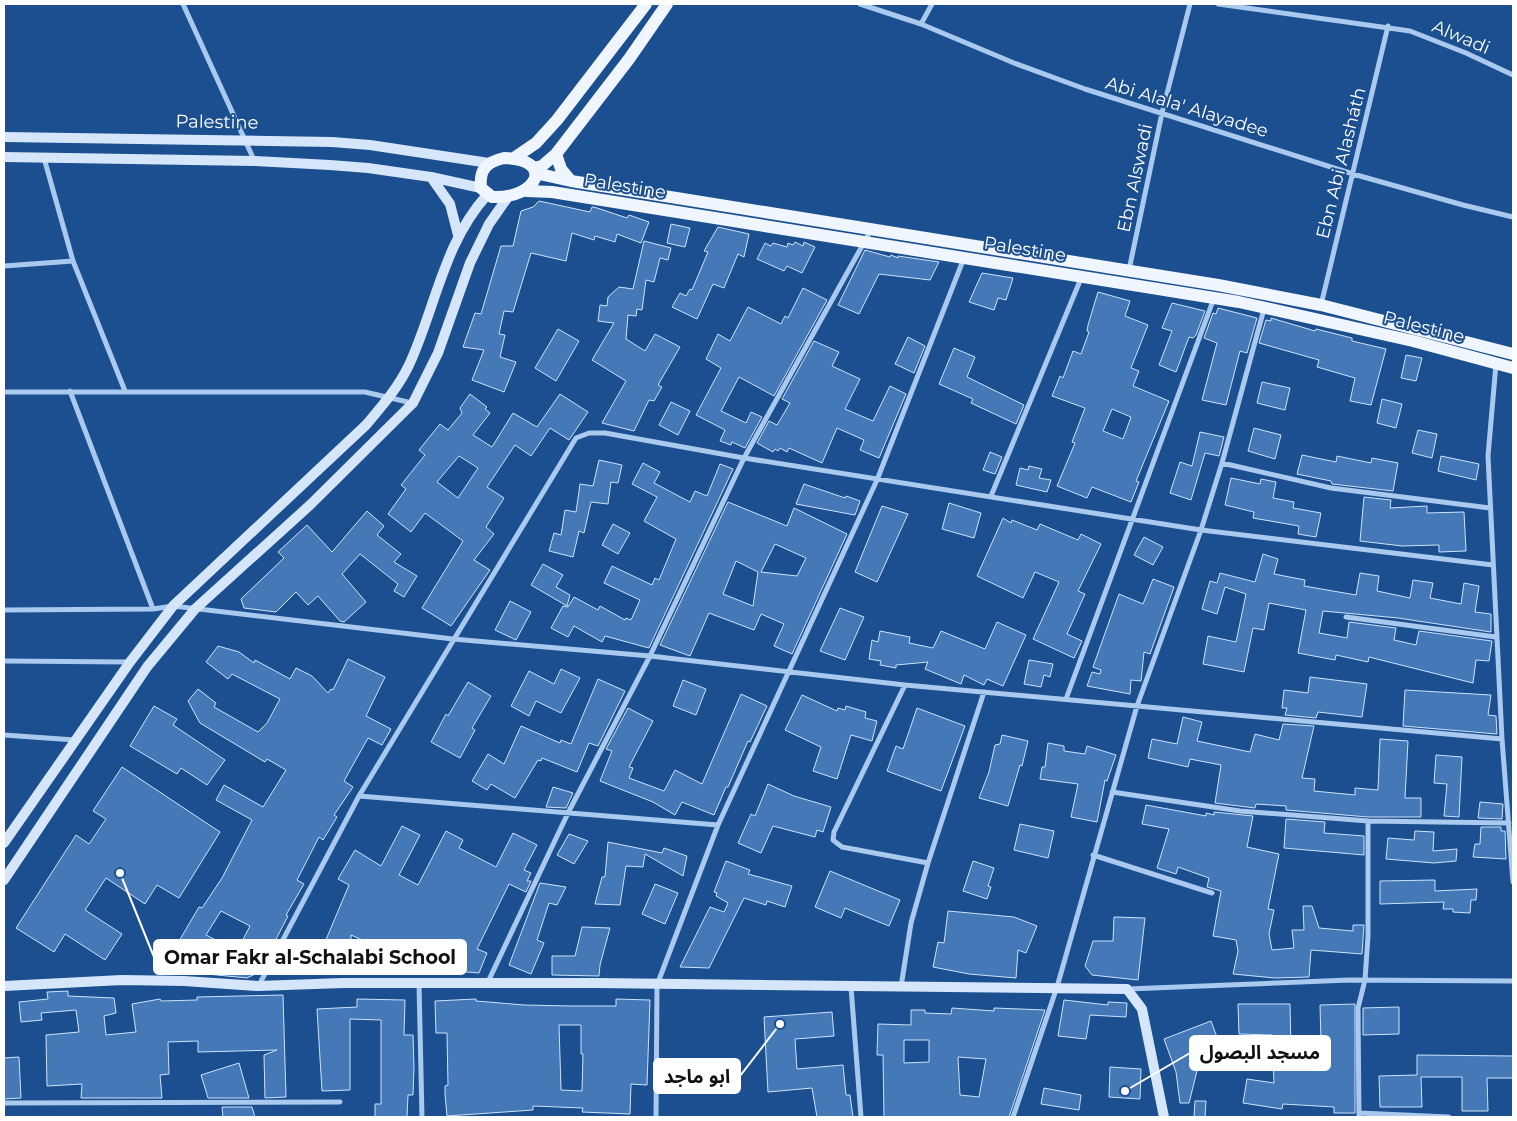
<svg xmlns="http://www.w3.org/2000/svg" width="1517" height="1121" font-family="Montserrat,'Noto Sans Arabic',sans-serif">
<style>
.building{fill:#4478b7;stroke:#cfe3fa;fill-rule:evenodd}
.lines{fill:none;stroke-linecap:round;stroke-linejoin:round}
.street{stroke:#a9c9ee;stroke-width:5}
.secondary{stroke:#d6e6fa;stroke-width:10}
.primary{stroke:#f0f6ff;stroke-width:12}
.labels{text-anchor:middle;stroke-width:4;stroke-linejoin:round;paint-order:stroke}
.street-label{font-size:18px;fill:#fff;stroke:#1b4f8f}
.leader{fill:none;stroke:#fff;stroke-width:2}
.callout-dot{fill:#fff;stroke:#1b4f8f;stroke-width:2}
.callout{fill:#fff;stroke:#fff;stroke-width:2}
.callout-label{font-size:19px;text-anchor:middle;font-weight:bold;fill:#111}
</style>
<rect width="100%" height="100%" fill="#1b4f8f"/>
<path class="building" d="M539,201L590,212L592,207H594L627,218L629,215L649,222L641,243L617,234L615,242L595,236L594,240L572,233L566,261L531,253L513,312L504,311L499,334L505,335L500,357L516,362L504,392L472,380L484,350L463,347L475,313L481,314L501,246H513L521,211L533,207Z
M671,224L690,228L685,247L667,243Z
M718,227L749,234L744,257L738,254L724,288L713,284L697,319L672,307L680,293L686,296L690,289L692,290L708,252L704,251Z
M644,241L671,248L668,260L660,258L654,282L646,280L642,310L637,309L636,316L628,315L626,339L645,351L655,334L680,347L658,385L662,387L654,401L649,400L634,431L602,423L626,381L592,360L614,323L598,321L600,305L607,306L608,297L619,287L633,289Z
M795,242L803,246L804,242L815,247L802,273L787,266L784,271L757,259L765,243L771,246L773,243L787,247L788,243L793,245Z
M865,250L890,257L891,255L898,258V256L939,262L930,280L879,274L859,314L838,305Z
M982,273L1013,278L1006,300L998,298L994,310L969,302Z
M803,288L827,300L774,396L739,377L721,411L746,423L751,412L762,417L745,448L732,442L731,445L720,441L725,430L696,415L721,368L706,359L718,334L730,341L748,307L781,324L785,316L788,318Z
M1098,292L1130,301L1125,316L1148,325L1131,368L1139,371L1133,386L1169,401L1136,481L1139,482L1131,502L1092,487L1087,498L1057,486L1075,443L1072,442L1085,408L1052,396L1060,376L1063,378L1073,351L1081,354L1089,332L1087,331L1088,325ZM1112,409L1131,417L1123,439L1103,431Z
M1172,303L1205,311L1196,335L1193,338L1189,337L1176,372L1159,365L1172,331L1162,328Z
M1218,308L1257,318L1247,353L1240,351L1226,405L1202,400L1217,343L1204,338L1213,313L1216,314Z
M1271,318L1315,331L1316,329L1352,338V341L1386,349L1371,405L1350,401L1355,378L1317,367L1319,360L1259,343L1266,320L1271,321Z
M558,329L579,341L556,381L535,368Z
M908,337L925,346L914,373L895,364Z
M814,341L839,352L832,366L860,379L845,409L873,421L890,386L906,394L879,458L860,450L864,440L837,428L822,463L789,448L787,452L780,448L778,451L775,449L773,452L757,443L769,421L777,425L790,403L782,399Z
M954,348L975,357L967,377L1024,405L1016,424L971,403L973,399L939,384Z
M1406,355L1422,358L1416,381L1401,378Z
M1262,382L1290,388L1285,410L1257,403Z
M470,394L487,407L485,409L490,413L473,435L492,447L513,413L537,427L560,394L588,412L569,440L550,428L531,456L515,445L487,487L504,498L486,527L494,534L474,560L490,570L451,626L422,608L463,541L425,513L411,532L388,514L406,489L401,485L425,455L419,450L440,424L448,430L462,413L460,408ZM459,456L478,468L458,498L437,482Z
M1382,399L1402,404L1396,428L1377,423Z
M671,402L690,411L678,435L659,425Z
M1254,428L1281,435L1275,459L1248,451Z
M1418,430L1437,434L1432,458L1412,453Z
M1200,432L1224,437L1219,456L1205,453L1191,500L1170,493L1180,462L1192,466Z
M990,452L1002,457L995,474L983,470Z
M1302,455L1336,462L1337,456L1371,463L1372,458L1398,463L1393,491L1332,484L1331,481L1297,474Z
M1441,456L1479,464L1476,480L1438,471Z
M599,460L622,465L618,483L611,482L608,504L591,502L584,533L579,531L573,557L549,551L554,533L561,535L565,510L576,512L580,484L593,486Z
M643,463L660,472L654,483L690,502L695,491L707,496L720,464L733,469L649,648L605,636L602,642L574,626L568,637L551,628L563,606L568,607L574,597L598,610L600,606L625,620L626,618L631,620L640,600L604,583L612,566L652,585L655,578L659,580L676,539L644,521L657,497L632,484Z
M1029,466L1042,469L1039,478L1051,480L1047,492L1016,485L1020,468L1028,470Z
M1231,478L1260,484L1261,479L1276,482L1273,498L1294,502L1293,508L1321,513L1316,537L1298,534L1299,526L1253,518L1254,512L1225,505Z
M804,484L845,498L846,496L860,501L855,515L796,504Z
M1364,497L1391,500L1390,508L1427,506V513L1464,512L1466,551L1439,552V545L1402,546L1360,541Z
M728,502L787,526L794,508L847,534L792,654L774,646L784,624L761,614L754,630L709,613L690,656L660,645ZM775,544L806,558L797,576L761,572ZM736,561L758,572L753,606L723,594Z
M949,503L981,513L974,538L942,529Z
M882,506L908,514L877,582L855,572Z
M367,511L384,526L377,535L401,554L394,562L417,576L404,597L394,591L398,584L360,554L342,574L366,602L344,622L340,621L318,596L308,605L296,592L276,612L244,608L241,599L284,558L278,552L307,525L332,552Z
M1003,518L1011,523L1012,520L1037,530L1040,524L1078,540L1081,534L1101,544L1078,591L1085,594L1067,634L1082,641L1074,658L1033,639L1059,582L1035,572L1023,598L977,576Z
M613,524L630,533L618,554L602,545Z
M1144,537L1163,547L1153,565L1134,555Z
M1263,554L1278,559L1274,574L1305,580L1304,586L1356,595L1360,573L1379,576L1377,591L1410,598L1413,580L1433,583L1430,598L1461,604L1464,583L1479,586L1475,612L1491,614V632L1398,618L1323,611L1319,633L1347,638L1349,622L1396,628L1394,640L1416,645L1419,631L1492,641L1489,661L1476,660L1473,683L1369,657L1368,662L1336,655L1335,660L1298,653L1306,610L1269,603L1264,630L1253,628L1244,672L1203,664L1208,636L1236,642L1246,594L1225,587L1217,614L1202,609L1210,581L1217,583L1220,573L1255,582Z
M543,564L563,575L556,587L570,595L567,606L531,585Z
M1153,579L1174,587L1150,654L1144,652L1141,681L1131,680L1130,694L1087,686L1092,672L1100,674L1101,670L1093,667L1119,594L1143,604Z
M510,601L531,612L516,640L495,630Z
M840,608L864,617L845,660L820,651Z
M997,622L1026,635L1003,686L987,679L984,685L964,675L961,684L925,669L928,662L896,665V668L880,665L881,661L869,659L872,640L878,642L880,631L910,637L909,643L933,648L941,631L985,649Z
M218,646L239,652L254,663L255,660L290,679L296,668L312,676L328,693L331,689L333,690L348,659L385,677L366,716L391,729L382,745L368,738L344,781L353,787L334,815L337,817L323,840L319,837L297,880L304,884L286,915L288,916L259,972L247,978L197,973L202,963L175,948L199,907L202,908L222,878L252,820L216,800L224,785L263,807L286,770L267,759L265,762L200,723L188,701L198,689L216,703L214,707L258,732L267,723L280,699L232,674L228,679L206,662ZM221,911L250,926L237,951L206,935Z
M1029,660L1053,664L1050,677L1044,675L1041,687L1024,684Z
M561,669L580,678L561,713L536,701L529,716L511,706L529,671L554,684Z
M1310,677L1367,684L1362,717L1318,712L1316,718L1285,715L1287,708H1282L1284,690L1308,693Z
M598,679L625,691L598,746L589,743L577,772L542,758L541,761L538,760L515,798L491,784L487,790L472,781L488,754L504,764L521,726L560,743L561,740L571,744Z
M683,680L706,689L696,715L673,706Z
M468,682L491,696L472,728L475,730L460,758L431,742L446,714L448,716Z
M1405,690L1491,695L1488,715L1496,716L1497,734L1403,726Z
M741,694L767,706L750,742L748,741L728,787H726L714,815L682,802L675,815L653,802L600,781L612,751L606,749L628,708L653,721L629,767L633,768L629,778L664,791L675,770L702,784Z
M802,695L837,711L838,708L845,710L846,706L866,712L865,718L877,721L872,741L851,735L837,779L813,771L821,747L785,730Z
M154,706L177,719L173,725L225,760L207,785L181,768L177,774L130,746Z
M917,708L965,726L941,791L887,771L896,746L903,749Z
M1183,717L1202,722L1197,741L1250,752L1255,734L1279,740L1283,724L1314,726L1302,778L1315,779L1314,791L1355,795V788L1378,790L1380,739L1408,741L1405,798H1421V817H1368L1286,810V806L1256,804L1255,808L1215,803L1221,765L1190,759L1188,767L1148,758L1152,739L1177,744Z
M1002,735L1028,741L1022,766L1020,765L1008,806L979,798L989,772L995,745L1000,744Z
M1048,743L1064,746V751L1085,754L1087,746L1116,755L1107,781L1105,780L1097,822L1071,817L1078,784L1040,779L1042,767H1045Z
M1436,755L1462,757L1459,817L1444,816L1447,784L1434,783Z
M122,767L220,832L179,898L157,885L145,904L106,878L85,910L122,934L105,960L65,934L54,952L16,928L76,835L89,844L106,819L93,811Z
M768,784L794,796L831,807L823,832L817,830L815,837L773,826L761,853L738,843L751,814L755,816Z
M553,787L573,793L566,808L546,807Z
M1480,802L1503,804L1502,819L1478,818Z
M1146,805L1206,816V813L1214,815V812L1253,816L1247,847L1279,854L1268,909L1274,910L1269,934L1272,950L1294,948L1292,930H1304L1303,906H1312L1319,928L1353,931V925H1364L1362,954L1311,950L1309,977L1275,978L1233,974L1238,951L1236,940L1213,936L1221,891L1207,887L1209,878L1178,867L1176,874L1157,868L1169,829L1142,824Z
M1286,819L1325,822L1324,833L1364,836V855L1284,848Z
M1020,824L1054,831L1048,858L1014,850Z
M402,826L420,835L399,875L418,885L446,831L463,840L459,848L496,867L513,833L537,845L524,870L531,873L527,881H531L526,892L509,884L477,949L487,953L479,973L430,969L428,972L397,957L390,970L369,959L376,946L351,935V970L316,969V942H325L349,885L338,879L355,850L381,866Z
M1481,827H1501V831H1505L1506,859L1473,857L1475,844H1480Z
M1415,831L1434,832L1433,851L1457,849L1456,861L1434,863L1386,859L1388,838L1414,840Z
M569,834L588,841L574,864L557,855Z
M608,842L662,853L664,848L687,856L683,876L645,854L643,867L626,866L620,905L595,904L602,877H605Z
M726,861L750,870L748,874L792,886L785,907L767,901L766,905L744,898L709,968L680,967L710,907L724,912L728,903L716,896L717,893L714,892Z
M973,861L994,868L988,886L991,887L987,899L963,891Z
M830,871L900,900L889,926L845,908L841,918L815,907Z
M1435,880V891L1477,889L1476,900H1471L1470,913L1453,912V909H1443L1444,902L1380,904V881Z
M540,883L566,887L557,905L549,903L537,940L544,943L531,974L509,965Z
M655,884L678,893L665,924L642,914Z
M948,911L1014,917L1037,926L1026,953L1018,950L1016,978L969,974L933,967L938,942L944,943Z
M1114,917L1145,918L1138,980L1092,975L1085,966L1093,941H1113Z
M582,927L610,928L600,965L599,976L552,975V956H575Z
M68,991V996L114,998L116,1013L104,1016L106,1035L136,1032L132,1004L160,999L161,1001L197,1000V997L283,995L286,1097L265,1098L264,1055L277,1050L198,1052V1041L168,1042L169,1074L160,1075L162,1098H81L82,1084L47,1086L46,1035L79,1032L76,1010L41,1013L42,1020L21,1022L19,1002L48,999L47,992Z
M357,999L405,1000L404,1035H413L414,1067L413,1095H408L407,1117H375V1104H381V1020L350,1019V1090L322,1091L317,1009L357,1007Z
M476,999V1001L524,1005L571,1006H616V999L650,1000L647,1085L631,1084L630,1114L582,1112L583,1108L533,1106V1110L447,1116L445,1094V1086L448,1085L447,1033H436L435,1001ZM559,1025H581V1054H583L582,1091L561,1090Z
M1064,1000L1108,1005V1002L1127,1003L1126,1017L1090,1015L1086,1039L1058,1036Z
M1238,1004H1290L1291,1047L1317,1046V1041H1321L1320,1005L1355,1004V1113H1334V1107L1283,1104L1282,1109L1243,1103L1247,1079L1274,1083L1272,1035L1239,1034Z
M1399,1007V1034L1363,1035V1008Z
M952,1008L994,1011V1008L1045,1010L1009,1117H884L883,1055H877L878,1024L911,1025V1010H925V1013L951,1014ZM904,1040H929V1062L904,1063ZM958,1057L986,1059L979,1097L960,1095Z
M832,1012L834,1036L795,1039L797,1069L843,1065L846,1095H850L853,1117H817L812,1088L768,1092L764,1017Z
M1211,1021L1227,1064L1216,1068L1213,1061L1198,1067L1189,1103H1180L1176,1072L1164,1039Z
M1417,1055L1513,1056V1078H1487L1488,1111H1462V1077H1421L1422,1107H1380L1379,1076L1417,1075Z
M19,1057L21,1098L4,1099V1058Z
M239,1063L249,1098H208L201,1075Z
M1110,1067L1141,1069L1140,1099L1109,1097Z
M1044,1088L1081,1095L1079,1110L1041,1104Z
M1195,1101H1206L1205,1117H1194Z
M222,1107H252L255,1117H223Z"/>
<g class="lines">
<path class="street" d="M183,4L254,160
M860,4L921,24L1014,63L1085,89L1353,174L1463,205L1513,217
M1218,4L1410,31L1466,53L1513,75
M921,24L932,4
M44,158L73,261L125,391
M4,266L73,261
M1129,270L1162,113L1190,4
M1321,305L1388,26
M1496,364L1488,456L1502,739L1513,882
M70,391L153,609
M4,392H365L412,403
M1222,463L1331,488L1490,508
M991,496L1082,276
M4,610L153,609L173,606L453,639L650,656L905,685L1502,739
M1346,617L1496,637
M4,661L129,662
M905,685L834,832L833,840L842,847L928,863
M1066,699L1214,298
M4,735L75,740
M1112,792L1240,811L1368,821
M359,796L718,825
M1093,855L1212,893
M419,984L422,1117
M487,984L568,813L650,656L744,458L871,230
M259,985L359,796L576,438L589,433H605L744,458L1201,530L1493,565
M851,987L861,1117
M901,987L911,923L928,863L984,692
M1128,989L1349,980L1513,981
M4,1103L340,1102
M1359,1113L1449,1117
M656,1117L657,985L718,825L877,480L964,258
M1013,1117L1057,987L1137,706L1201,530L1222,463L1264,309
M1359,1117L1358,1008L1365,980L1368,936V821L1509,823"/>
<path class="secondary" d="M4,137L332,142L370,145L489,163
M4,157L255,161L330,165L368,168L431,177L481,188
M431,177L450,204L458,235
M4,843L130,662L173,606L366,425C382,406 398,388 409,365C435,309 444,242 487,195
M4,880L147,667L195,609L310,505L413,403L438,353L470,263L489,224L508,197
M4,986L122,980L184,981L258,986L343,983H596L1127,989L1142,1009L1164,1117"/>
<path class="primary" d="M556,154L561,169L571,181
M504,158C555,159 539,199 492,197L481,188C479,170 486,162 504,158Z
M514,158L536,143L557,120L646,4
M533,168L542,166L556,154L629,59L667,4
M535,173L571,181L1218,285L1321,305L1513,354
M527,191L552,192L1239,302L1413,341L1513,368"/>
</g>
<g class="labels">
<g class="street-label">
<text transform="translate(1461 37) rotate(23)" y="6">Alwadi</text>
<text transform="translate(1187 107) rotate(17)" y="6">Abi Alala' Alayadee</text>
<text transform="translate(217 122) rotate(1)" y="6">Palestine</text>
<text transform="translate(1341 163) rotate(-76)" y="6">Ebn Abi Alasháth</text>
<text transform="translate(1135 178) rotate(-78)" y="6">Ebn Alswadi</text>
<text transform="translate(625 186) rotate(9)" y="6">Palestine</text>
<text transform="translate(1025 249) rotate(9)" y="6">Palestine</text>
<text transform="translate(1424 327) rotate(14)" y="6">Palestine</text>
</g>
</g>
<path class="leader" d="M120 873L154 957M1125 1091L1190 1053M780 1024L740 1076"/>
<g class="callout-dot">
<circle cx="120" cy="873" r="5"/>
<circle cx="1125" cy="1091" r="5"/>
<circle cx="780" cy="1024" r="5"/>
</g>
<g class="callout">
<rect x="154" y="940" width="312" height="34" rx="5"/>
<rect x="1190" y="1036" width="140" height="34" rx="5"/>
<rect x="654" y="1059" width="86" height="34" rx="5"/>
</g>
<g class="callout-label">
<text x="310" y="964">Omar Fakr al-Schalabi School</text>
<text x="1260" y="1059">مسجد البصول</text>
<text x="697" y="1083">ابو ماجد</text>
</g>
<rect width="1517" height="1121" fill="none" stroke="#ffffff" stroke-width="10"/>
</svg>
